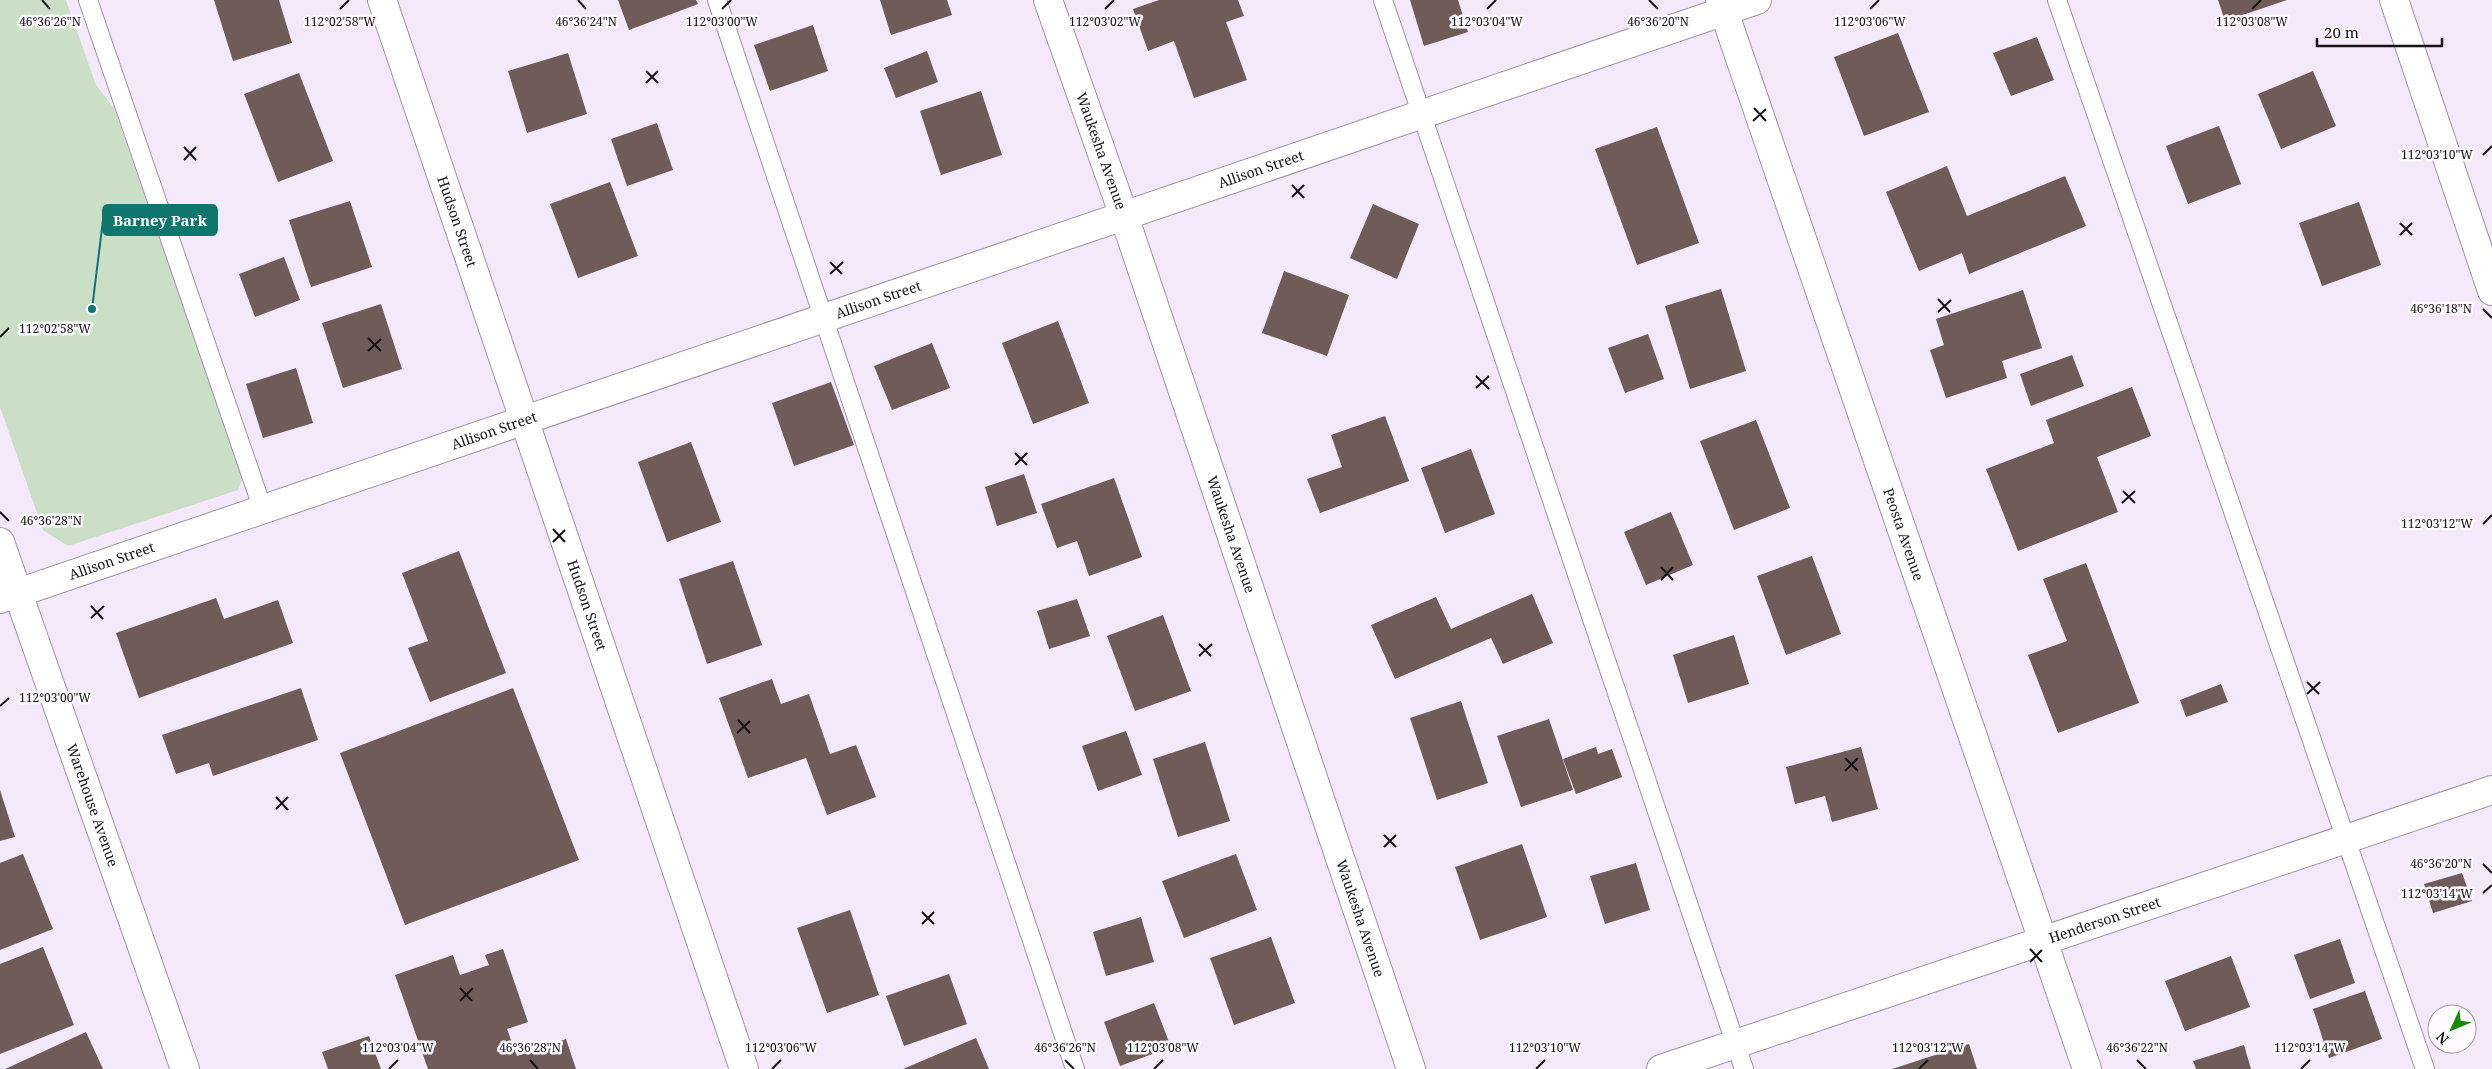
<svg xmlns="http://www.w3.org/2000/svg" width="2492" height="1069" font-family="'Noto Serif',serif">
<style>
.green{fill:#cbdec6}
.building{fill:#6f5c59}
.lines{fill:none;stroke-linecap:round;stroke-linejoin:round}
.lane-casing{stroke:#9d93a3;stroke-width:20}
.street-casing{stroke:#9d93a3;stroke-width:30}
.secondary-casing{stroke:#9d93a3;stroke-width:30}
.lane{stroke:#fff;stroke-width:18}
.street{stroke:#fff;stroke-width:28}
.secondary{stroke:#fff;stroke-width:28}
.ticks{fill:none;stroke:#151218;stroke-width:2}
.labels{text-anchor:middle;stroke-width:5;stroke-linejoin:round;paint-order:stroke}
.street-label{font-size:14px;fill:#151218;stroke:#fcfafd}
.ticks-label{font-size:12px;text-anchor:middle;fill:#151218;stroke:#fcfafd;stroke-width:5;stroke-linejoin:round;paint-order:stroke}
.leader{fill:none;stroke:#0f766e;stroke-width:2}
.callout-dot{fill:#0f766e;stroke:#fcfafd;stroke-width:2}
.callout{fill:#0f766e;stroke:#0f766e;stroke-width:2}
.callout-label{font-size:15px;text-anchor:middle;font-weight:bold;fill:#fff}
</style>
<rect width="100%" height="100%" fill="#f4e9fa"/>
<path class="green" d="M0,0H66L96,85L114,108L243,477L238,490L68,546L43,530L0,407Z"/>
<path class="building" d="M214,0H279L292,43L233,61Z
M618,0H696L698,4L629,30Z
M880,0H947L952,15L891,35Z
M1159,0H1238L1244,16L1226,22L1247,80L1194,98L1174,41L1148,51L1133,9Z
M1410,0H1458L1468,32L1424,46Z
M2218,0H2287L2225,21Z
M813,25L828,71L770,91L754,45Z
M1898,33L1929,112L1864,136L1834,57Z
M2037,37L2054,80L2011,96L1993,53Z
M927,51L938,82L896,98L884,68Z
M568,53L587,114L527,133L508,71Z
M2313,71L2336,126L2281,149L2258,94Z
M299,73L333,161L278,182L244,94Z
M981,91L1002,155L941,175L920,111Z
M657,123L673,170L627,186L611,139Z
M2219,126L2241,184L2188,204L2166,146Z
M1657,127L1699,243L1637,265L1595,149Z
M1947,166L1967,216L2065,176L2086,226L1969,274L1962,253L1919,271L1886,192Z
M610,182L638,256L578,278L550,204Z
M350,201L372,267L311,287L289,220Z
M2359,202L2381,265L2322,286L2299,223Z
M1373,204L1419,224L1397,279L1350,258Z
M284,257L300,300L255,317L239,274Z
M1284,271L1349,295L1327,356L1262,333Z
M1721,289L1746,371L1690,389L1665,306Z
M2023,290L2042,348L2002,361L2007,378L1946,398L1930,350L1944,345L1936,319Z
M381,304L402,369L343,388L322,323Z
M1058,321L1089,403L1033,424L1002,343Z
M1648,334L1664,379L1625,393L1608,348Z
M932,343L950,388L892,410L874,366Z
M2072,355L2084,386L2031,406L2020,374Z
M296,368L313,423L263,438L246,384Z
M831,382L854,445L794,466L772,403Z
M2132,387L2151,436L2097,457L2118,512L2018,551L1986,469L2054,443L2046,420Z
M1385,416L1409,481L1320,513L1307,479L1342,467L1331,435Z
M1756,420L1790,508L1734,530L1700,441Z
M691,442L721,522L667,542L638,462Z
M1471,449L1495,514L1445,533L1421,468Z
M1024,474L1037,513L997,526L985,487Z
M1114,478L1142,557L1089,576L1077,541L1057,548L1041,504Z
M1671,512L1693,565L1646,585L1624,532Z
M459,551L506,673L430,702L408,648L428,641L402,573Z
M1812,556L1841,634L1786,655L1757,576Z
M733,561L762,645L707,664L679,579Z
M2086,563L2139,703L2058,733L2028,655L2067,641L2043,579Z
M1532,594L1553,643L1503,664L1491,638L1395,679L1371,625L1436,597L1451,629Z
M216,598L224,619L278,600L293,643L139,698L116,633Z
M1077,599L1090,636L1049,649L1037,611Z
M1163,615L1191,691L1135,711L1107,636Z
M1734,635L1749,684L1688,703L1673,655Z
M772,679L781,704L809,694L830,754L856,745L876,797L827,815L806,758L748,778L719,698Z
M2221,684L2228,702L2186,717L2180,700Z
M301,688L318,740L213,776L209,763L176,774L162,735Z
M513,688L579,860L405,925L340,753Z
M1461,701L1488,783L1437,800L1410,718Z
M1549,719L1573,790L1521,807L1497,736Z
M1126,731L1142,775L1098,791L1082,746Z
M1205,742L1230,821L1178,837L1153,759Z
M1596,747L1598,754L1612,749L1622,777L1576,794L1563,759Z
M1861,747L1878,809L1832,822L1825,796L1795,804L1786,767Z
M0,790L15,837L0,841Z
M1522,844L1547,917L1480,940L1455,867Z
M23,854L53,929L0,950V863Z
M1236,854L1257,910L1184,938L1162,881Z
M1636,863L1650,910L1605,924L1590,876Z
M2462,873L2472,901L2433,913L2424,884Z
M850,910L879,995L827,1013L797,928Z
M1141,917L1154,962L1106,976L1093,932Z
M1271,937L1295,1003L1234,1025L1210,958Z
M2340,939L2355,983L2310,999L2294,955Z
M43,947L74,1025L0,1054V964Z
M503,949L528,1022L507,1029L517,1056L566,1039L576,1069H428L395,975L453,955L460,975L489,965L485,955Z
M2231,956L2250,1007L2185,1031L2165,981Z
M949,974L967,1024L904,1046L886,996Z
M2365,991L2382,1039L2329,1058L2313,1009Z
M1154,1003L1171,1047L1120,1066L1104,1022Z
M86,1032L103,1069H5Z
M369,1036L381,1069H328L322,1052Z
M976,1038L989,1069H903Z
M1969,1044L1977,1069H1892Z
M2244,1045L2251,1069H2196L2193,1061Z"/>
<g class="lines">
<defs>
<path id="lane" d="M88,0L263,510
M717,0L1075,1069
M1383,0L1744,1069
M2057,0L2425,1069"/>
<g id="street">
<path id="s1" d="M382,0L744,1069"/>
<path id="s2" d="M1048,0L1124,216L1411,1069"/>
<path id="s3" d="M1720,0L2087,1069"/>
<path d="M2394,0L2492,291"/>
<path id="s4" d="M0,542L185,1069"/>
<path id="s5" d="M0,599L1757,0"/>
</g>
<g id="secondary">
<path id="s6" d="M1661,1069L2492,790"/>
</g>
</defs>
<use href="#lane" class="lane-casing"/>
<use href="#street" class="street-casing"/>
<use href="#secondary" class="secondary-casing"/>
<use href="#lane" class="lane"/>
<use href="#street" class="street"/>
<use href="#secondary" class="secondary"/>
</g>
<path class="ticks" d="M42,0L50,9M578,0L586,9M1649,0L1658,9M340,9L349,0M722,9L731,0M1105,9L1114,0M1487,9L1496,0M1870,9L1879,0M2252,9L2261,0M646,71L658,83M646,83L658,71M1754,108L1766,121M1753,121L1766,109M184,147L196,160M2483,155L2492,146M184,160L196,147M1292,185L1304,198M1292,197L1304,185M2400,223L2412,235M2400,235L2412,223M830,262L842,274M830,274L843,262M1938,299L1950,312M2483,309L2492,318M1938,312L1951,300M0,337L9,328M368,338L381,351M368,351L381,339M1476,376L1489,389M1476,388L1489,376M1015,453L1027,465M1015,465L1027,453M2123,491L2135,503M2122,503L2135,491M0,512L9,521M2483,524L2492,515M553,529L565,542M553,542L565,530M1661,567L1673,580M1661,580L1673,567M91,606L103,619M91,618L104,606M1199,644L1211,656M1199,656L1212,644M2307,682L2319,694M2307,694L2320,682M0,706L9,698M738,720L750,733M737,733L750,721M1845,758L1858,771M1845,771L1858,758M276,797L288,810M276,809L288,797M1384,835L1396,847M1384,847L1396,835M2483,864L2492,873M2483,893L2492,885M922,912L934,924M922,924L934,912M2030,949L2042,962M2030,962L2042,950M460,988L472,1001M460,1001L473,988M530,1060L538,1069M1065,1060L1074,1069M2137,1060L2146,1069M389,1069L398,1060M772,1069L781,1060M1154,1069L1163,1060M1536,1069L1545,1060M1919,1069L1928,1060M2301,1069L2310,1060"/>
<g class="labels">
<g class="street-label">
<text dy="5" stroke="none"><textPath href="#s2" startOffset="160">Waukesha Avenue</textPath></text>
<text dy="5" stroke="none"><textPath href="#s5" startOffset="1332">Allison Street</textPath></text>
<text dy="5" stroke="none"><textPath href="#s1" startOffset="234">Hudson Street</textPath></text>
<text dy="5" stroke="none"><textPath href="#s5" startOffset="928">Allison Street</textPath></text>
<text dy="5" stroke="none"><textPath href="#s5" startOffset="522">Allison Street</textPath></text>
<text dy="5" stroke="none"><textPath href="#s2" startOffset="565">Waukesha Avenue</textPath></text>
<text dy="5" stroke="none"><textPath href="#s3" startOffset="565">Peosta Avenue</textPath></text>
<text dy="5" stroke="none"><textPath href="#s5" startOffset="118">Allison Street</textPath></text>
<text dy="5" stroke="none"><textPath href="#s1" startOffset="639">Hudson Street</textPath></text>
<text dy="5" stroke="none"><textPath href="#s4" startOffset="279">Warehouse Avenue</textPath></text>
<text dy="5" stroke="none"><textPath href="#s2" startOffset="970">Waukesha Avenue</textPath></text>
<text dy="5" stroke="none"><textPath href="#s6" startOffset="468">Henderson Street</textPath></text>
</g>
</g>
<g class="ticks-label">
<text x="340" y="26">112°02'58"W</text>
<text x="722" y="26">112°03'00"W</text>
<text x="1105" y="26">112°03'02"W</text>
<text x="1487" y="26">112°03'04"W</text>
<text x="1870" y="26">112°03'06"W</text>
<text x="2252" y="26">112°03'08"W</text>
<text x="50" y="26">46°36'26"N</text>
<text x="586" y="26">46°36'24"N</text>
<text x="1658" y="26">46°36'20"N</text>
<text x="2437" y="159">112°03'10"W</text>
<text x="2441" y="313">46°36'18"N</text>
<text x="55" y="333">112°02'58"W</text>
<text x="51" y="525">46°36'28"N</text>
<text x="2437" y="528">112°03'12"W</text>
<text x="55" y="702">112°03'00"W</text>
<text x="2441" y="868">46°36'20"N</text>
<text x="2437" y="898">112°03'14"W</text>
<text x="530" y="1052">46°36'28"N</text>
<text x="1065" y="1052">46°36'26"N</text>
<text x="2137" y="1052">46°36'22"N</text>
<text x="398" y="1052">112°03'04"W</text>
<text x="781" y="1052">112°03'06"W</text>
<text x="1163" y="1052">112°03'08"W</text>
<text x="1545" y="1052">112°03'10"W</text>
<text x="1928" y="1052">112°03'12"W</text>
<text x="2310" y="1052">112°03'14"W</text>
</g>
<path class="leader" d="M92 309L103 220"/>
<circle class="callout-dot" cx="92" cy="309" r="5"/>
<rect class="callout" x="103" y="205" width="114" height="30" rx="5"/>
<g class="callout-label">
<text x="160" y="226">Barney Park</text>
</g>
<g transform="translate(2452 1029) rotate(226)"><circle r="24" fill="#fcfafd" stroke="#a09da1"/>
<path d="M0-4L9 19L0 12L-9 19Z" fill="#1a8906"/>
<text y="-8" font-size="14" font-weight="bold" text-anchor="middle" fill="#151218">N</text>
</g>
<path d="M2317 38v8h125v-8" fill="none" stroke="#151218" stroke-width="2.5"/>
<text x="2324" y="38" font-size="15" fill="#151218" stroke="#fcfafd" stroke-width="4" paint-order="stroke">20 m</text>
</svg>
